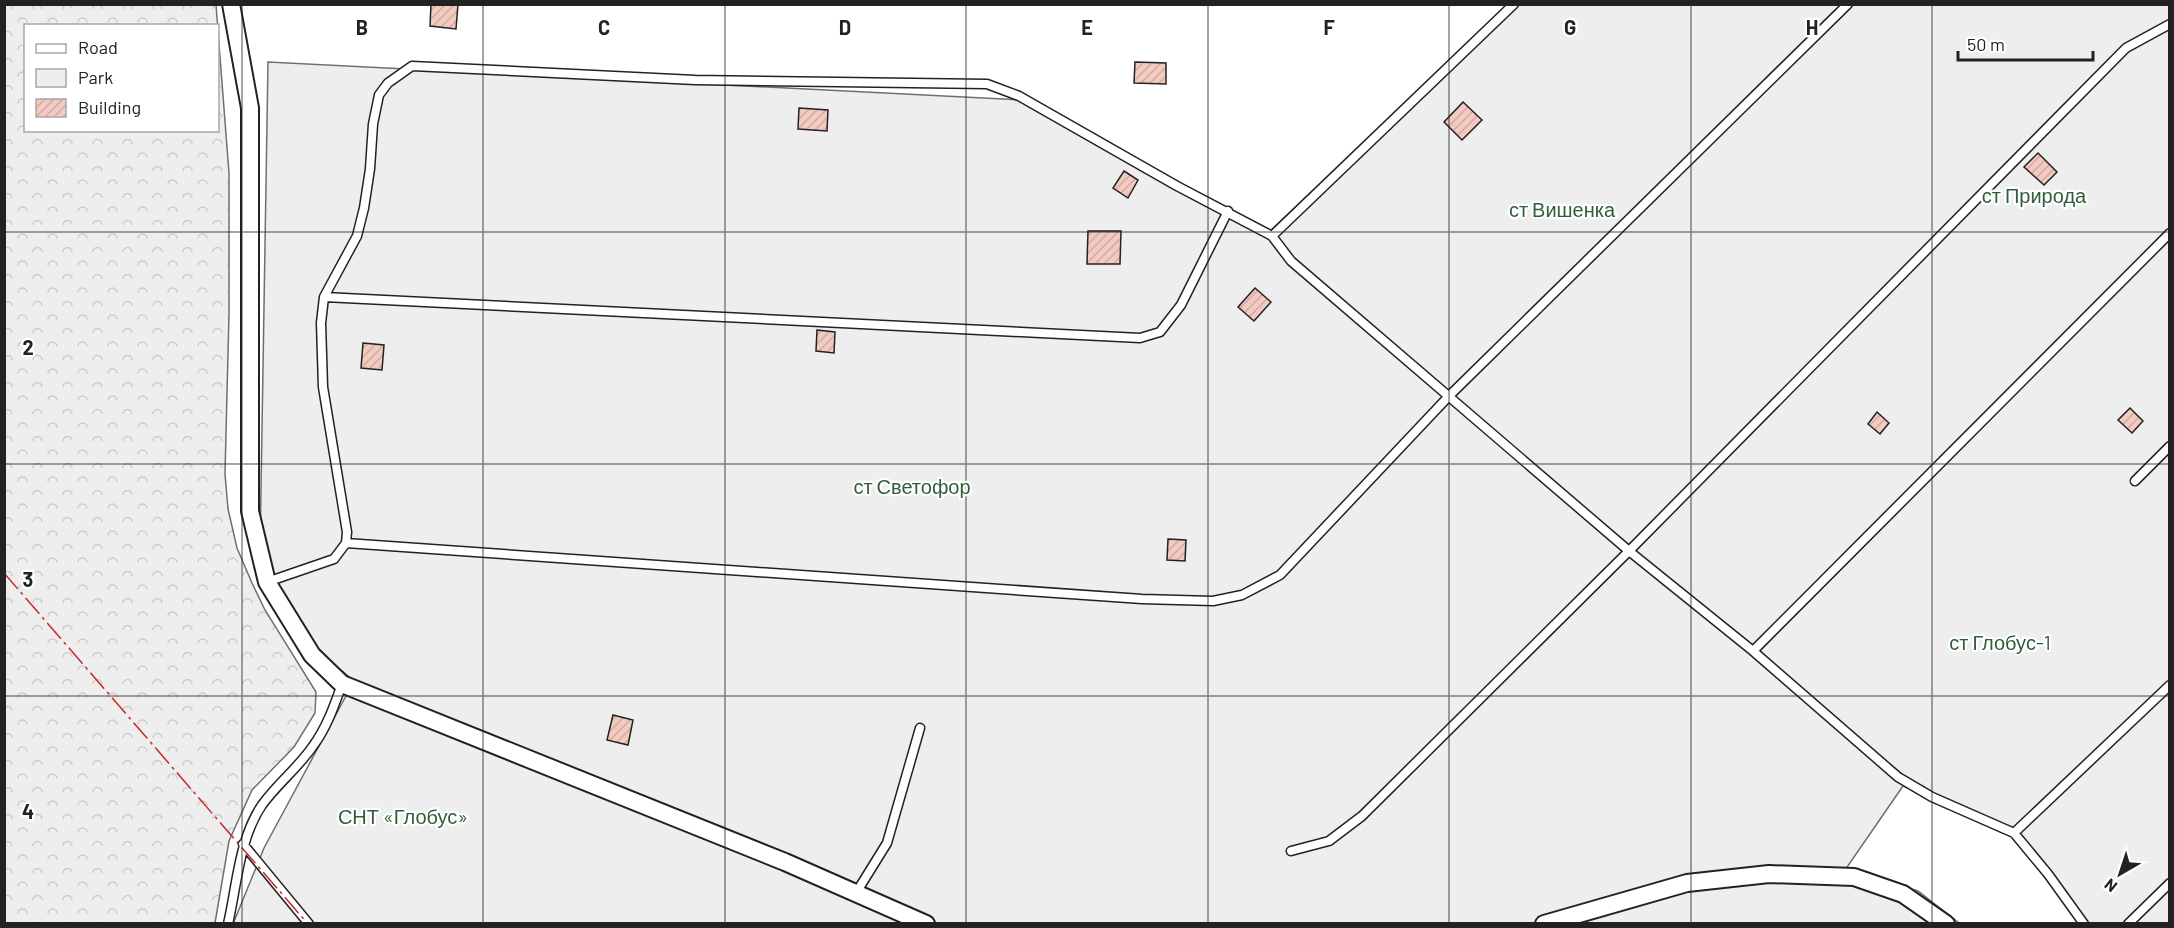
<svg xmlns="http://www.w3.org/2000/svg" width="2174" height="928" font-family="Barlow,sans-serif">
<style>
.forest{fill:url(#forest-crowns);stroke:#6f6f6f;stroke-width:1.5;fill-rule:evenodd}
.green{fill:#eee;stroke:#6f6f6f;stroke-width:1.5}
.building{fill:url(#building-hatch);stroke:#222;stroke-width:1.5}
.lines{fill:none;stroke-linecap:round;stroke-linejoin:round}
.lane-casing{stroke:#222;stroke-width:11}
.street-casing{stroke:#222;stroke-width:20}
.lane{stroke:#fff;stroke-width:8}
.street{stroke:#fff;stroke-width:16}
.power{stroke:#c62828;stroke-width:1.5;stroke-dasharray:21 4.5 3 4.5;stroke-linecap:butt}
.grid{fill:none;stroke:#222;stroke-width:1.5;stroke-opacity:0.55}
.labels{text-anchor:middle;stroke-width:4.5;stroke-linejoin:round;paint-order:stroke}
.park-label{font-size:20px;fill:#2f5e38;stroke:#fff}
.grid-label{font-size:20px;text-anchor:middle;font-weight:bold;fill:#222;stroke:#fff;stroke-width:4.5;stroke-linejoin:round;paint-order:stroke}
</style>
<defs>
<pattern id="forest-crowns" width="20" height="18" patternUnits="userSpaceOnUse" patternTransform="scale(1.5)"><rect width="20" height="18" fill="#eee"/><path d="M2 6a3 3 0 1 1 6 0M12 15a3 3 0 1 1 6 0" fill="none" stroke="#ccc"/></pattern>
<pattern id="building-hatch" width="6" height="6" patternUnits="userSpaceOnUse" patternTransform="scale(1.5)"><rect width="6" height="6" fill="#f3c9c0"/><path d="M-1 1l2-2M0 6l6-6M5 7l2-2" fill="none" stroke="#d0aca5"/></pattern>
</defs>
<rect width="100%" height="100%" fill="#fff"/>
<path class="forest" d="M5,4L216,5L229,173V314L225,474L228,509L237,548L252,583L265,610L316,692L315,713L294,747L252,790L229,841L215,923H5ZM26,26H218V130H26Z"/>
<path class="green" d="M1510,5H2169V923H2085L2018,830L1903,786L1845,870L1918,891L1959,923L233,924L264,848L354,681L297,634L260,551L268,62L1023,100L1266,235Z"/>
<path class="building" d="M431,4H458L456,29L430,26Z
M1135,62L1166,63V84L1134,83Z
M1463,102L1482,120L1462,140L1444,122Z
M799,108L828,110L827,131L798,129Z
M2038,153L2057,172L2044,185L2024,167Z
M1124,171L1138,180L1128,198L1113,188Z
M1088,231H1121L1120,264H1087Z
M1255,288L1271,302L1254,321L1238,307Z
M817,330L835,332L834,353L816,351Z
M363,343L384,345L382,370L361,368Z
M2130,408L2143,421L2132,433L2118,420Z
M1877,412L1889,423L1880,434L1868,424Z
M1168,539L1186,540L1185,561L1167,560Z
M613,715L633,720L628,745L607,740Z"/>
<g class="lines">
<defs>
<path id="lane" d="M1272,236L1514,4
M324,297L1140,338L1160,332L1181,305L1228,211
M2135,481L2170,446
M346,543L1142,599L1213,601L1242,595L1280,575L1449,396L1848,4
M267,582L334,559L346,543L347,532L323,387L321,323L324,297L357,236L364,208L370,169L373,124L379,95L388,83L412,66L695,80L987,84L1019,96L1177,186L1272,236L1291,261L1629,551L1753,651L1898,777L1932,797L2014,833L2048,874L2084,924
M1753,651L2170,233
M2014,833L2170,685
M243,844L309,924
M1291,851L1329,841L1362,816L1629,551L2126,48L2170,24
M856,893L887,843L920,728
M228,924C237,885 239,839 262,805C277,784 298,768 313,746C327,727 334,706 342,684
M2128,924L2170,883"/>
<path id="street" d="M231,4L250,108V511L267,582L312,655L342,684L785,862L926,924
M1544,924L1687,883L1769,874L1854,877L1903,894L1946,924"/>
</defs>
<use href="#lane" class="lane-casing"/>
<use href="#street" class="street-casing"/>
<use href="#lane" class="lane"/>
<use href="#street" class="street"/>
<path class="power" d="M4,573L308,924"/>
</g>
<path class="grid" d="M242,4V924M483,4V924M725,4V924M966,4V924M1208,4V924M1449,4V924M1691,4V924M1932,4V924M4,232H2170M4,464H2170M4,696H2170"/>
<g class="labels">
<g class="park-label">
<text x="2034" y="203">ст Природа</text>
<text x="1562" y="217">ст Вишенка</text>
<text x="912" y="494">ст Светофор</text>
<text x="2000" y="650">ст Глобус-1</text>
<text x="403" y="824">СНТ «Глобус»</text>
</g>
</g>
<g class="grid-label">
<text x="362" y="35">B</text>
<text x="604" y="35">C</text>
<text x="845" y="35">D</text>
<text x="1087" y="35">E</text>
<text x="1329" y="35">F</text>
<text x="1570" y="35">G</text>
<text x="1812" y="35">H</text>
<text x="28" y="355">2</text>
<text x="28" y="587">3</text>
<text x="28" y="819">4</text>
</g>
<rect width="2174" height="928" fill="none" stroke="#222222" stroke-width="12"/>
<rect x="24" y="24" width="195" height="108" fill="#ffffff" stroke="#a7a7a7" stroke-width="1.5"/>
<rect x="36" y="44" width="30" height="9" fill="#ffffff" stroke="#a7a7a7" stroke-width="1.5"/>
<text x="78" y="54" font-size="18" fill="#222222">Road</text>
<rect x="36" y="69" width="30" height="18" fill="#eeeeee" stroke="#a7a7a7" stroke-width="1.5"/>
<text x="78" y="84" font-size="18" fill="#222222">Park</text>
<rect x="36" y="99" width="30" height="18" fill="url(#building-hatch)" stroke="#a7a7a7" stroke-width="1.5"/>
<text x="78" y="114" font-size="18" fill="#222222">Building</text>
<g transform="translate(2120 874) rotate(219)" stroke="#ffffff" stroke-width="4.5" paint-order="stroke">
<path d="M0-4.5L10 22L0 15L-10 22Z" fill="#222222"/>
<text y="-9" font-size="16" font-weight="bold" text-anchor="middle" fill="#222222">N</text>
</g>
<path d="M1958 51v9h135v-9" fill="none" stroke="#222222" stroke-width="3"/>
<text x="1967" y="51" font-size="18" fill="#222222" stroke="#ffffff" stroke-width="4.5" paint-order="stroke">50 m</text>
</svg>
